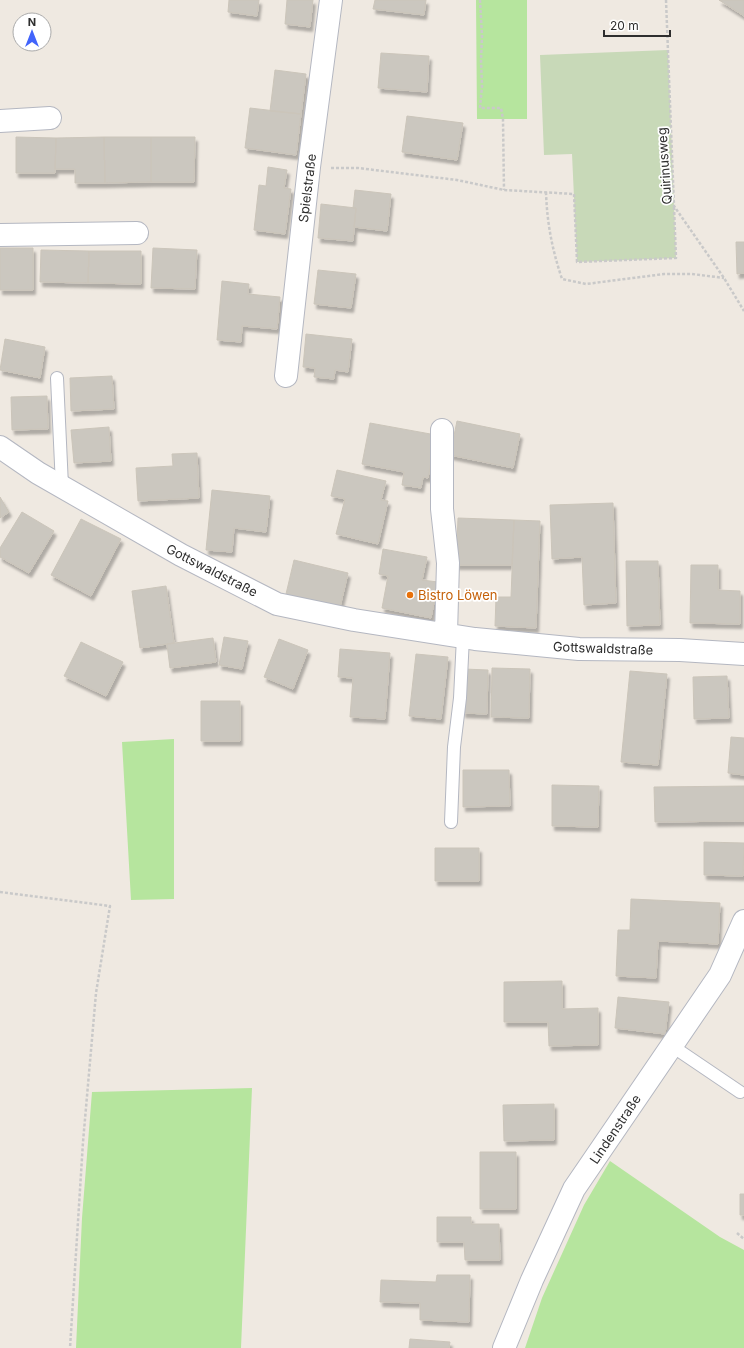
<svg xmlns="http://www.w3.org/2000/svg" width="744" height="1348" font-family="Inter,sans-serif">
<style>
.green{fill:#b6e59e}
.cemetery{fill:#c8d9b8}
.building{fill:#cbc7bf;stroke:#cbc5ba;filter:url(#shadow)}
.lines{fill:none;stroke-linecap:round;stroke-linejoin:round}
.service-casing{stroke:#b4b7c1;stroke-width:14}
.minor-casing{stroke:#b4b7c1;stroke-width:24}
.path{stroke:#c9c9c9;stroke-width:2.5;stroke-dasharray:3 2;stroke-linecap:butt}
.service{stroke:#fff;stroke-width:12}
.minor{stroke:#fff;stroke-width:22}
.food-dot{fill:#e8710a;stroke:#fff;stroke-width:1.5}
.labels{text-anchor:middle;stroke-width:3.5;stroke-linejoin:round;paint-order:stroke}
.street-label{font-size:13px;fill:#2e2e2e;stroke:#fff}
.food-label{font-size:13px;fill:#c56008;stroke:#fff;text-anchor:start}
</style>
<defs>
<filter id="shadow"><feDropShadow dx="2.5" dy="4.5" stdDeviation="1" flood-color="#0004"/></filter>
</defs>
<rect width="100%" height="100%" fill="#efe9e1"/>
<path class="green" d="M476,0H527V119H477Z
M174,739V899L131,900L122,742Z
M252,1088L241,1348H76L82,1218L92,1092Z
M610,1161L720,1237L744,1250V1348H525L542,1298L584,1205Z"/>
<path class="cemetery" d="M668,50L676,258L577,262L572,154L544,155L540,55Z"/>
<path class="building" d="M229,0H259L257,16L228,12Z
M287,0H313L310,27L285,24Z
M375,0H426L424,15L373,9Z
M719,0H744V16Z
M381,53L429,56L427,92L378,88Z
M275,70L306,74L301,114L270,111Z
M250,108L301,114L296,155L245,148Z
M407,116L463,123L457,160L402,152Z
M16,137L56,138L55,173H16Z
M104,137H151V182L105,183Z
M104,137L105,183H75V169H55L56,138Z
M151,137H195L194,182H151Z
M268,167L287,170L284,188L291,189L285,234L254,230L259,185L266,186Z
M355,190L391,194L387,231L354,227L356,208H353Z
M321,204L356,208L353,241L318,238Z
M736,242H744V273L737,274Z
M0,248H33V290H0Z
M153,248L197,250L195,289L151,288Z
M41,250L89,251L88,283L40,282Z
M89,251H141V284L88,283Z
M318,270L356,274L351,308L314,304Z
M222,281L249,284L248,294L280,297L277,329L242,326L241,342L217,340Z
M306,334L352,339L348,372L335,370L334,379L314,377L315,368L303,367Z
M5,339L45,347L40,378L0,370Z
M112,376L114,409L71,411L70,378Z
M47,396L48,429L12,430L11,397Z
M457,421L520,434L513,468L450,455Z
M370,423L436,435L428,478L423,477L421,488L402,485L404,472L362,464Z
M109,427L111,461L74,463L71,430Z
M197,453L199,498L138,501L136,468L173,466L172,454Z
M337,470L386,481L381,500L388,501L378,544L336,534L345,499L331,496Z
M212,490L270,496L266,532L234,528L232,552L206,550Z
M0,497L9,512L0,518Z
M613,503L616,603L584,605L582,557L552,559L550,505Z
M22,512L54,531L29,573L0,557V548Z
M458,518L514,520L512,565H456Z
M81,519L121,539L91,596L51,575Z
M514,520L540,521L536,628L495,626L496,597H511Z
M383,549L427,557L422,580L438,582L431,618L382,608L388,576L379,574Z
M294,560L348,573L340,607L286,594Z
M626,561H658L660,625L627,626Z
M691,565H718V590L740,591V624L690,623Z
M166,586L174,643L140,648L132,591Z
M224,637L248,641L242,669L219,665Z
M213,638L216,662L170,668L167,644Z
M279,639L308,650L293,689L264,677Z
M81,642L123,662L106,696L64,676Z
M340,649L390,653L385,719L350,717L353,678L338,677Z
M416,654L448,657L441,719L409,716Z
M492,668L530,669L529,718L491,717Z
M464,669L488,670L487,714L463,713Z
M630,671L667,674L658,765L621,762Z
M727,676L729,718L694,719L693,677Z
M201,701H240V741H201Z
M731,737L744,738V775L728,773Z
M463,770H509L510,806L463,807Z
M552,785L599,786L598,827L552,826Z
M744,786V821L655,822L654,787Z
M704,842L744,843L743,876L704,875Z
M435,848H479V881H435Z
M631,899L720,903L718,944L658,941L656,978L616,976L618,930H630Z
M562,981V1009L598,1008V1045L549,1046L548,1022H504V982Z
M618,997L669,1002L665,1034L615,1028Z
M554,1104V1140L504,1141L503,1105Z
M480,1152H516V1209H480Z
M740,1194H744V1215H740Z
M437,1217H471V1224H499L500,1260H465L464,1242H437Z
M437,1275H470L469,1322L420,1320V1303L380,1302L381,1280L436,1282Z
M410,1339L450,1342L449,1348H409Z"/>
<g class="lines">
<defs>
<path id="service" d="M57,378L62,486
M451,822L454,747L460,698L463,637
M672,1046L740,1092"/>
<path id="minor" d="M0,121L50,118
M0,235L137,233
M286,376L309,167L331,0
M442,430V509L448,563L446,634
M0,447L38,473L181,555L277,604L354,620L475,639L579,649L680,650L744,654
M504,1348L532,1280L574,1189L720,975L744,921"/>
</defs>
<use href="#service" class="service-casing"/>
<use href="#minor" class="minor-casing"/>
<path class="path" d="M480,0L482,36L481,60L482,86L480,108H501L503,119L504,190
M666,0L674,206L724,278L744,311
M331,168H358L457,180L504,190L574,194L577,262L676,258L674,206
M546,192C547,223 552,249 562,279L586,284L664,274H692L724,278
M0,892L110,906L96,993L83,1142L70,1348
M737,1233L744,1239"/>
<use href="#service" class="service"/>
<use href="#minor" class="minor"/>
</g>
<circle class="food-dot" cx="410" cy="595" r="4"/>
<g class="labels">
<g class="street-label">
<text transform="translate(664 166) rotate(-94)" y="5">Quirinusweg</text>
<text transform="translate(307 188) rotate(-83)" y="5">Spielstraße</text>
<text transform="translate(212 570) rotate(27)" y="5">Gottswaldstraße</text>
<text transform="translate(603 648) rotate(2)" y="5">Gottswaldstraße</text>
<text transform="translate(615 1129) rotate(-56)" y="5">Lindenstraße</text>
</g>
<g class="food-label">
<text x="418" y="600">Bistro Löwen</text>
</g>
</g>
<g transform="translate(32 32)"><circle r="19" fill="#ffffff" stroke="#ababab"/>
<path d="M0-3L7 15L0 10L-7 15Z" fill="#4264fb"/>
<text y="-6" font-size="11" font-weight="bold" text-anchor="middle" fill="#2e2e2e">N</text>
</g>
<path d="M604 30v6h66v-6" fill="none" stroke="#2e2e2e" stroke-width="2"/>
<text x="610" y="30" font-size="12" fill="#2e2e2e" stroke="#ffffff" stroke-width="3" paint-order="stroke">20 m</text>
</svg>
